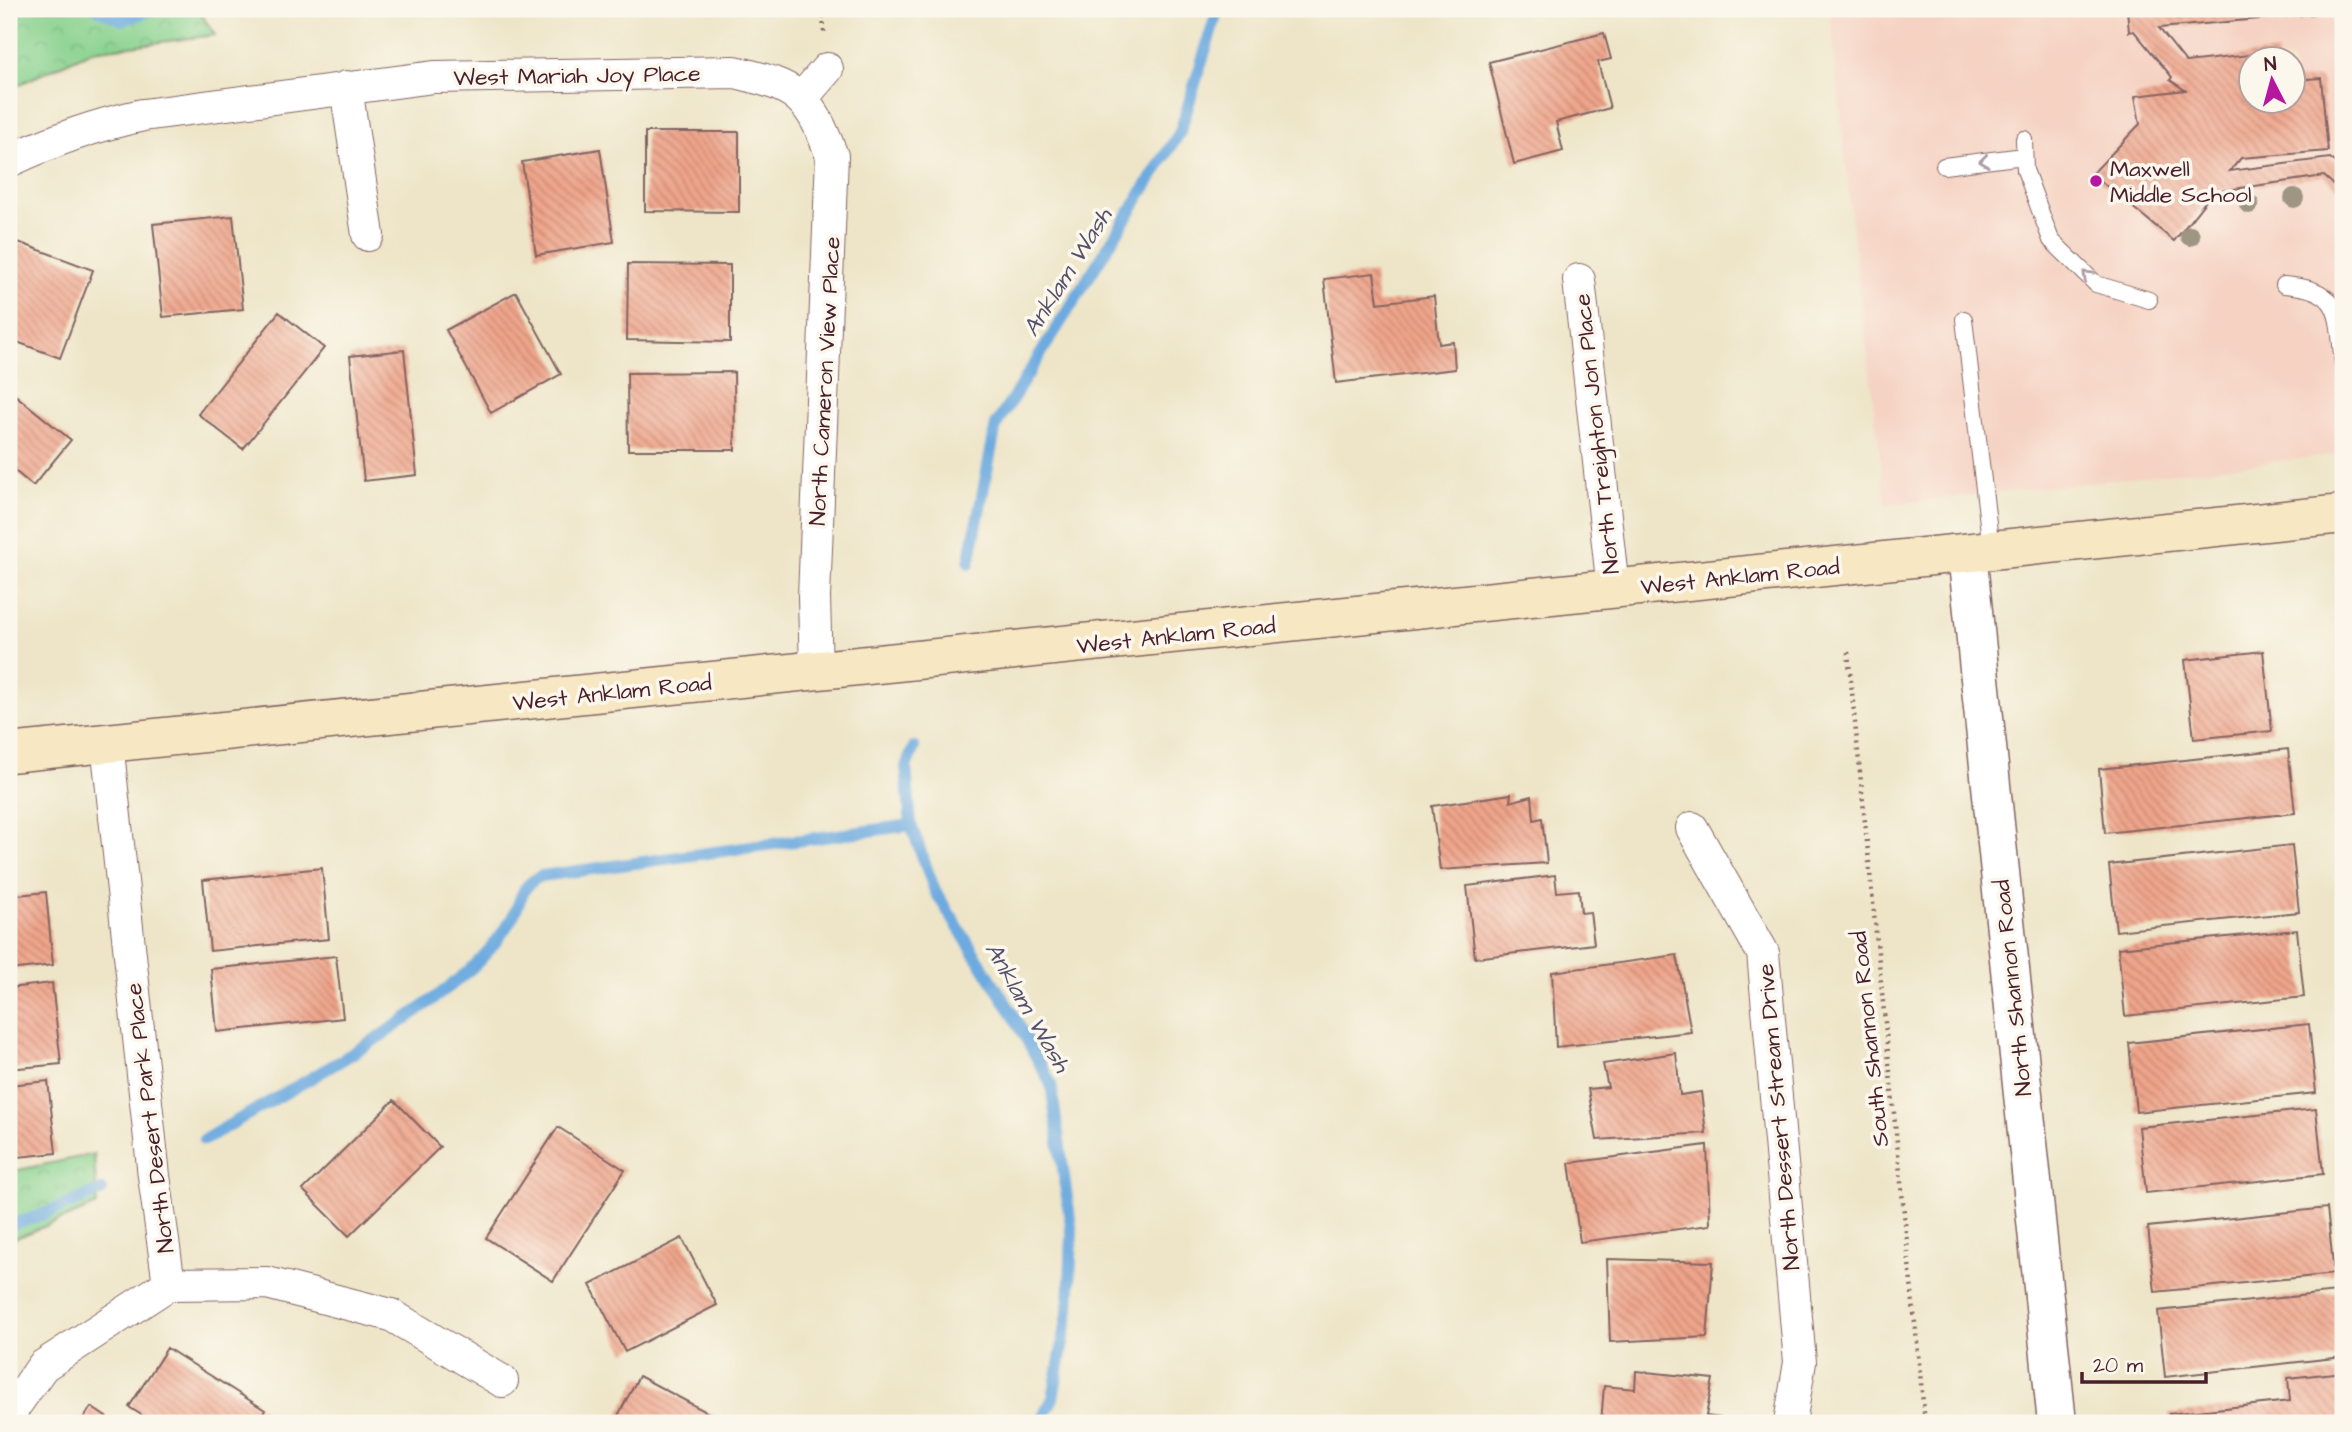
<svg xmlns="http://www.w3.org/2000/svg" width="2352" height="1432" font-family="'Architects Daughter',sans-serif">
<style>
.built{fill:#f5d2c2;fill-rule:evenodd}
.park{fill:url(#park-crowns);stroke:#69785c;stroke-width:2}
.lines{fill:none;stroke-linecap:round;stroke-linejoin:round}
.stream{stroke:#6daadf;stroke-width:12}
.building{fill:url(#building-back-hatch)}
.service-casing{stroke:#836462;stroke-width:18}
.minor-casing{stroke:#836462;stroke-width:34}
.tertiary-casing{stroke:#836462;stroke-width:41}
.secondary-casing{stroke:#836462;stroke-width:41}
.path{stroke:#836462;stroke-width:4.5;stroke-dasharray:2 5;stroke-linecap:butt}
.service{stroke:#fff;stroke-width:16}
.minor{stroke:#fff;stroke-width:32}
.tertiary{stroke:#fff;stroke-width:38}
.secondary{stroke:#f7e8c3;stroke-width:38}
.tree{fill:#9e9682}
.oneway{stroke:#ae9aa0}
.poi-dot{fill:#b5179e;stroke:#fbf7ec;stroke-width:2.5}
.labels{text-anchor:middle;stroke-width:7;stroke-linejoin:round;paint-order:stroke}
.street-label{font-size:23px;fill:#4a1f2b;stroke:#fbf7ec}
.poi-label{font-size:23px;fill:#4a1f2b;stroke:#fbf7ec;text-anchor:start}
.water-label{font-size:24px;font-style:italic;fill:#56506a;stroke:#fbf7ec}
</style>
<defs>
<pattern id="park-crowns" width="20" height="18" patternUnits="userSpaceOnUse" patternTransform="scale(1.75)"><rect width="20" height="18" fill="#88d28e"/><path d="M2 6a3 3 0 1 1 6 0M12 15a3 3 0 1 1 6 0" fill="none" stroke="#77b47b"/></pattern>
<pattern id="building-back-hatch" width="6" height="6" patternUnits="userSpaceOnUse" patternTransform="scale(1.75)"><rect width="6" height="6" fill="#efa58b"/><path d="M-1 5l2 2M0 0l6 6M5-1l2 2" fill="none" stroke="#c48672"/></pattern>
</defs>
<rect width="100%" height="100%" fill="#fbf7ec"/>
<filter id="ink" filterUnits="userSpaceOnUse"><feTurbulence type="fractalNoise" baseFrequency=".0143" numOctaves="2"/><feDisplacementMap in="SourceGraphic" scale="14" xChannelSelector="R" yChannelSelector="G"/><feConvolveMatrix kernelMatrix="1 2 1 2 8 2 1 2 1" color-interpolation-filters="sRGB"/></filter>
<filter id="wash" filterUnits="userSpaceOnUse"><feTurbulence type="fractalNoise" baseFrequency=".00686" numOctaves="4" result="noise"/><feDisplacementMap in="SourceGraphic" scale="28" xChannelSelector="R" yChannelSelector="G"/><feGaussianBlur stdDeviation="1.57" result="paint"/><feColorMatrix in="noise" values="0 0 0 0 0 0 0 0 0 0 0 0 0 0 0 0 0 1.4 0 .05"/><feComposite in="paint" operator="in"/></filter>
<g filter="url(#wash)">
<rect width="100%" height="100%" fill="#eee5c8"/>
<path class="built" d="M1830,9H2343V454L1886,505L1856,261ZM2250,60H2292V102H2250Z"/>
<path class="park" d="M9,9H198L215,35L92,51L9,89Z
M94,1154L97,1205L9,1241V1172Z"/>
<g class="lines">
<path class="stream" d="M97,9L123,20L154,9
M969,563L996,425L1180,132L1218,9
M914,747L906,767L911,825L935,891L1011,1011L1051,1084L1072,1233L1069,1309L1053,1398L1040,1423
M204,1140C291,1088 382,1043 460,978C480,962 499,940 512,918C523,898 519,887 541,876L911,825
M9,1225L39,1216L102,1190"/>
</g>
<g id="blocks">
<path class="building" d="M2127,9H2313L2314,14L2159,28L2186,62L2277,52V60H2250V102H2292V80L2321,78L2328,151L2241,158L2230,171L2330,158L2343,168V193L2324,176L2213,192L2174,241L2092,174L2140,124L2135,96L2185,90L2170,80L2172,77L2134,31L2129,32Z
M1604,33L1611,59L1598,62L1610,108L1556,122L1563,151L1514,164L1489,62Z
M645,132H739V212L645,211Z
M600,149L614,242L536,255L522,162Z
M233,216L243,309L163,317L153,224Z
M18,242L93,270L60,358L9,339V267Z
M628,264L730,265V342L627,340Z
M1374,273L1378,303L1434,296L1439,344L1453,342L1455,369L1336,383L1324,279Z
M516,292L561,374L491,413L446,330Z
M279,312L324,348L243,449L198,414Z
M404,350L417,475L364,481L350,356Z
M734,372L735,450H628L627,373Z
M9,390L71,440L33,486L9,466Z
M2263,651L2272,731L2194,739L2185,660Z
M2288,749L2295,813L2105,833L2099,769Z
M1511,794L1510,802L1532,796L1534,820L1542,818L1547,863L1440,870L1432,806Z
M2292,845L2299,912L2116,931L2109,865Z
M322,868L329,939L210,951L203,880Z
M1555,875L1557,892L1579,890L1581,913L1590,912L1594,944L1475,958L1467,886Z
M46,892L53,965L9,970V896Z
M2297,930L2304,997L2125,1016L2118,948Z
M1677,955L1691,1032L1556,1047L1552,972Z
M336,956L343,1018L217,1032L211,969Z
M52,983L61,1064L9,1069V988Z
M2309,1024L2316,1093L2136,1112L2129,1043Z
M1676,1053L1680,1095L1701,1092L1706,1133L1597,1140L1588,1089L1608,1087L1603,1064Z
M48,1081L56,1153L9,1158V1085Z
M394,1100L440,1147L349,1236L303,1190Z
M2316,1109L2323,1174L2146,1193L2139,1127Z
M558,1127L625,1170L553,1281L486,1238Z
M1707,1145L1710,1225L1580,1242L1569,1163Z
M2327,1208L2334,1274L2155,1292L2148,1227Z
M682,1238L717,1305L625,1352L590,1285Z
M1607,1259L1713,1262L1707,1337L1610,1342Z
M2336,1292L2343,1357L2165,1377L2158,1311Z
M167,1348L265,1410L257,1423H154L129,1407Z
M1636,1371L1713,1379L1706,1416L1721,1418L1720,1423H1601L1604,1386L1635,1389Z
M2343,1372V1423H2170L2169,1414L2290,1401L2288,1378Z
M639,1376L716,1417L712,1423H614Z
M91,1407L115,1423H80Z"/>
</g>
</g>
<g filter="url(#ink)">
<use href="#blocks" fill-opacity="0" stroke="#836462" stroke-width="2"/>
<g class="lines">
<defs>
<path id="service" d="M2024,139L2025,170L2051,240L2096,284L2149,300
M1944,166L2024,156
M2284,285C2343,289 2337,314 2343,364
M1964,319L1991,549"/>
<path id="minor" d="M346,87L368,235
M802,98L827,69
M9,161C53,140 96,125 143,115L434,77L735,72C798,87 809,95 832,156L814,597L816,672
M1579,280L1613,589
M107,743L154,1176L169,1284
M1692,828L1763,953L1800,1362L1790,1423
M169,1284L267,1283L391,1315L502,1381
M9,1414L43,1366L169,1284"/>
<path id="tertiary" d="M1967,553L2057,1423"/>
<path id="secondary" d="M9,753L2343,514"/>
</defs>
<use href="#service" class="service-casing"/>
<use href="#minor" class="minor-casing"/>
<use href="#tertiary" class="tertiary-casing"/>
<use href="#secondary" class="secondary-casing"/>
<path class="path" d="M823,9L824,33
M1848,652L1925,1423"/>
<use href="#service" class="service"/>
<use href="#minor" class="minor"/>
<use href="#tertiary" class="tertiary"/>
<use href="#secondary" class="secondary"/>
</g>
<g class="tree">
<circle cx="2294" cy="198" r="10"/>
<circle cx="2249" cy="204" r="10"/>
<circle cx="2190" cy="236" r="10"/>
</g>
<defs><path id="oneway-chevron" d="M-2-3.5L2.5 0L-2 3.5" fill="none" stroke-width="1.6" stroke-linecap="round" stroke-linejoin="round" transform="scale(1.75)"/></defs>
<g class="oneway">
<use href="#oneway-chevron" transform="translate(1984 161) rotate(173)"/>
<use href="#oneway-chevron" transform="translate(2087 275) rotate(-136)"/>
</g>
</g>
<circle class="poi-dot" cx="2096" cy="181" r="7"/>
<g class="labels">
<g class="street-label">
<text transform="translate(577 75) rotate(-1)" y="8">West Mariah Joy Place</text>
<text transform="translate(824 381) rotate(-87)" y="8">North Cameron View Place</text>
<text transform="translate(1596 434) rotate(-96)" y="8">North Treighton Jon Place</text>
<text transform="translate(1740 576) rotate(-6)" y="8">West Anklam Road</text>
<text transform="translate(1176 635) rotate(-6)" y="8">West Anklam Road</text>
<text transform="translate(612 692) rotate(-6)" y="8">West Anklam Road</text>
<text transform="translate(2012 988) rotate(-96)" y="8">North Shannon Road</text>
<text transform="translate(1869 1039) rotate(-96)" y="8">South Shannon Road</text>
<text transform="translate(1778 1117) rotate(-95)" y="8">North Dessert Stream Drive</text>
<text transform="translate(149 1118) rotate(-97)" y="8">North Desert Park Place</text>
</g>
<g class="poi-label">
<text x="2110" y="176">Maxwell<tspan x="2110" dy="26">Middle School</tspan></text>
</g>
<g class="water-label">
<text transform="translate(1067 272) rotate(-58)" y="8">Anklam Wash</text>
<text transform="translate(1028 1007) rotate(60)" y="8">Anklam Wash</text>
</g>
</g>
<rect width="2352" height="1432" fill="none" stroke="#fbf7ec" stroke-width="35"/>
<g transform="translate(2272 80) rotate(354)"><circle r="33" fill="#fbf7ec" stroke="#b4a19f" stroke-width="2"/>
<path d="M0-5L12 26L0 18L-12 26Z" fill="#b5179e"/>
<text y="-10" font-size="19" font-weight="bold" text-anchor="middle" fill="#4a1f2b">N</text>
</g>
<path d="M2082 1372v10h124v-10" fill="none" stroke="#4a1f2b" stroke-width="3.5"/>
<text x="2093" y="1372" font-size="21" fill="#4a1f2b" stroke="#fbf7ec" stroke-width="5" paint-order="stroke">20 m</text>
</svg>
